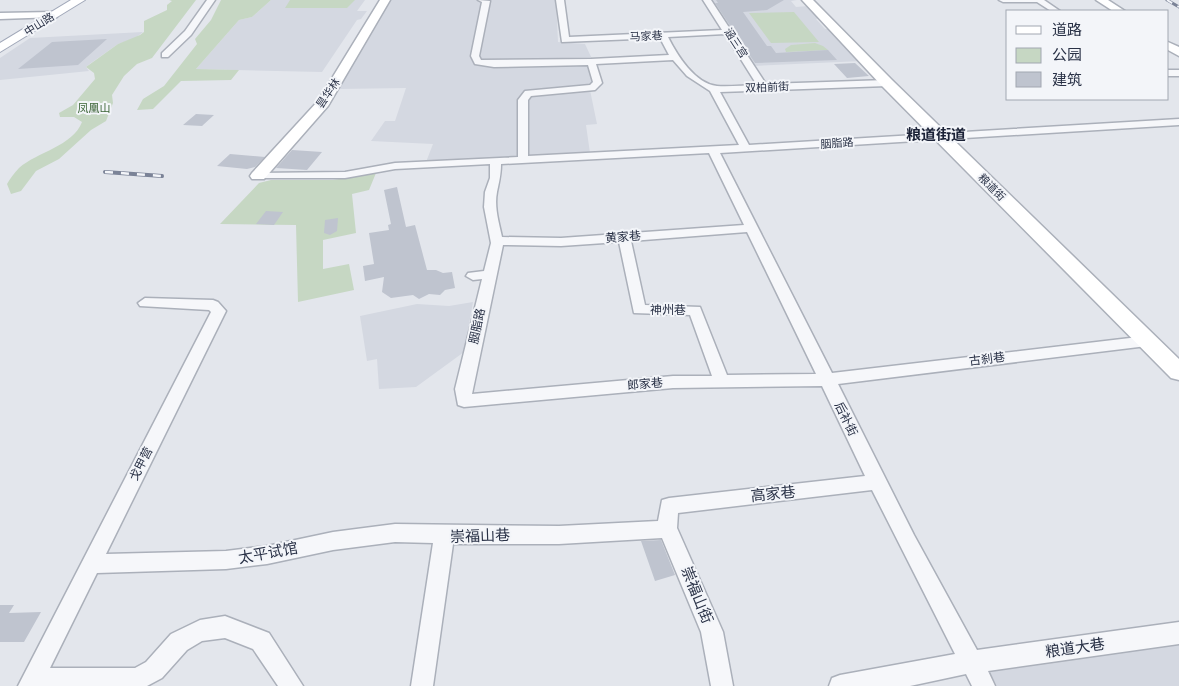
<svg xmlns="http://www.w3.org/2000/svg" width="1179" height="686" font-family="'Public Sans','Noto Sans SC',sans-serif">
<style>
.built{fill:#d4d8e1}
.green{fill:#c6d7c3}
.building{fill:#bfc4cf}
.lines{fill:none;stroke-linecap:round;stroke-linejoin:round}
.street-casing{stroke:#abb0ba;stroke-width:3}
.secondary-casing{stroke:#abb0ba;stroke-width:3}
.primary-casing{stroke:#a1a8b9;stroke-width:2}
.street{fill:#f6f7fa;fill-rule:evenodd}
.secondary{fill:#fff;fill-rule:evenodd}
.primary{fill:#fff;fill-rule:evenodd}
.rail-far1-casing{stroke:#7b8397;stroke-width:3}
.rail-casing{stroke:#7b8397;stroke-width:4}
.rail-far1{stroke:#f3f5f9;stroke-width:2;stroke-dasharray:6;stroke-linecap:butt}
.rail{stroke:#f3f5f9;stroke-width:2.5;stroke-dasharray:8;stroke-linecap:butt}
.labels{text-anchor:middle;stroke-width:4;stroke-linejoin:round;paint-order:stroke}
.far-street-label{font-size:11px;fill:#293146;stroke:#f3f5f9}
.far-park-label{font-size:11px;fill:#3a6335;stroke:#f3f5f9}
.street-label{font-size:12px;fill:#293146;stroke:#f3f5f9}
.far-district-label{font-size:15px;font-weight:bold;fill:#1b2237;stroke:#f3f5f9}
.near-street-label{font-size:15px;fill:#293146;stroke:#f3f5f9}
</style>
<rect width="100%" height="100%" fill="#e3e6ec"/>
<path class="built" d="M271,0H365L357,11H367L361,19L357,20L322,72L196,69L239,20L252,17Z
M390,0H556L558,42L585,44L601,78L586,87L590,90L597,124L586,125L590,153L426,162L433,144L371,141L385,121H395L406,88L338,89Z
M707,0H797L791,1L796,7L808,6L820,18L816,19L825,29H829L862,61L751,66Z
M143,32L134,39L118,44L91,63L86,67L89,71L0,80V58L30,38Z
M473,302L464,352L416,387L379,389L377,359L367,361L360,316L417,304L449,306Z
M1179,645V686H997L987,668Z"/>
<path class="green" d="M169,0H196L152,58L137,64L124,76L112,95L113,103L106,121L91,130L59,159L36,171L21,191L11,194L7,184C10,179 14,173 19,168C37,152 73,146 82,122L74,117H60L59,113L73,105L95,79L94,73L86,67L118,44L140,35L144,32V21L167,10V5L172,1Z
M221,0H271L252,17L239,20L196,69L239,70L231,80L181,81L153,109L137,110L143,99L164,86L197,44L195,39L211,20Z
M290,0H355L347,8H285Z
M794,12L819,42L771,43L749,13Z
M815,43L823,46L828,50L786,52L785,49L791,45Z
M376,173L369,190L352,194L356,233L323,240V269L349,264L354,290L298,302L296,225L220,224L259,183L271,180H333Z"/>
<path class="building" d="M716,0H784L767,10L743,12L767,46H771L776,53L828,50L837,60L755,63L715,3H718Z
M107,39L78,65L18,69L52,42Z
M855,63L869,76L847,78L834,64Z
M196,114L214,115L202,126L183,125Z
M292,150L322,152L307,170L276,168Z
M230,154L265,157L255,167L247,169L217,166Z
M397,187L406,227L415,225L427,270H436L443,273L452,272L455,288L445,290L440,295L429,294L419,299L413,295L391,298L382,292L384,277L365,281L363,266L374,264L369,233L389,230L388,225L391,224L384,190Z
M266,211L283,212L274,225L256,224Z
M338,218L337,231L330,235L324,233L325,220Z
M661,540L675,575L655,581L641,541Z
M0,605H14L9,613L41,612L24,642H0Z"/>
<g class="lines">
<defs>
<path id="street" d="M207,0H215L191,35L168,57H162V53L185,31Z
M478,0L490,1L479,56L481,60L591,59L669,55L660,38L562,42L556,0H564L569,37L722,30L703,0H711L766,84L887,80L891,83L887,86L720,92L749,145L1179,119V125L720,153L832,373L1147,336L1152,337L1154,341L1152,345L1147,346L838,384L914,535L977,650L1179,622V644L988,671L995,686H972L966,674L910,686H829L832,678L840,675L955,654L872,490L678,513L677,528L723,632L733,686H711L701,632L662,538L559,544H453L433,686H411L433,543L395,542L333,550L267,564L226,569L97,573L50,668H135L146,662L171,634L200,620L225,616L269,633L303,686H278L253,649L225,638L202,641L187,650L162,678L147,686H18L211,312L209,310L140,306L138,303L145,298L213,300L218,302L226,311L106,554L226,551L267,546L333,532L395,524L559,526L658,521L662,500L669,498L865,476L822,386L673,388L464,407L458,405L455,389L482,279L473,280L466,276L468,273L484,271L491,243L484,207L485,192L490,178V164L395,169L345,178H254V174L258,173L345,172L395,163L518,157V100L525,91L590,85L593,82L588,65L494,67L475,64L471,56L482,2ZM725,34L757,85C744,85 730,87 717,86C695,84 677,55 668,37ZM673,60L687,76L710,91L739,145L528,156V100L531,96L595,90L602,83L596,64ZM709,153L744,225L561,238L502,237C499,223 494,207 497,192C499,182 501,175 501,164ZM747,232L816,374L727,375L700,307L645,305L631,241ZM619,242L634,313L690,315L712,376H673L472,394L503,245L561,246Z
M999,0H1044L1060,11H1051L1037,2H1003Z
M1168,70H1179V76H1168Z"/>
<path id="secondary" d="M380,0H390L328,106L264,179H252L250,176L252,173L318,101Z
M802,0H813L892,80L1179,359V380L1171,378L882,86Z
M1096,0H1108L1125,11H1113Z
M53,12L57,13V17L0,19V13Z
M1168,42L1179,47V56L1168,50Z"/>
<path id="primary" d="M71,0H85L0,52V43Z"/>
</defs>
<use href="#street" class="street-casing"/>
<use href="#secondary" class="secondary-casing"/>
<use href="#primary" class="primary-casing"/>
<use href="#street" class="street"/>
<use href="#secondary" class="secondary"/>
<use href="#primary" class="primary"/>
<defs>
<path id="rail-far1" d="M1167,0L1179,7"/>
<path id="rail" d="M105,172L162,176"/>
</defs>
<use href="#rail-far1" class="rail-far1-casing"/>
<use href="#rail" class="rail-casing"/>
<use href="#rail-far1" class="rail-far1"/>
<use href="#rail" class="rail"/>
</g>
<g class="labels">
<g class="far-street-label">
<text transform="translate(39 24) rotate(-32)" y="4">中山路</text>
<text transform="translate(646 36) rotate(-3)" y="4">马家巷</text>
<text transform="translate(736 43) rotate(57)" y="4">涵三宫</text>
<text transform="translate(767 87) rotate(-2)" y="4">双柏前街</text>
<text transform="translate(328 93) rotate(-56)" y="4">昙华林</text>
<text transform="translate(837 143) rotate(-4)" y="4">胭脂路</text>
<text transform="translate(992 187) rotate(45)" y="4">粮道街</text>
</g>
<g class="far-park-label">
<text x="94" y="112">凤凰山</text>
</g>
<g class="street-label">
<text transform="translate(623 237) rotate(-5)" y="4">黄家巷</text>
<text x="668" y="314">神州巷</text>
<text transform="translate(477 326) rotate(-78)" y="4">胭脂路</text>
<text transform="translate(987 359) rotate(-7)" y="4">古刹巷</text>
<text transform="translate(645 384) rotate(-5)" y="4">郎家巷</text>
<text transform="translate(846 419) rotate(64)" y="4">后补街</text>
<text transform="translate(141 464) rotate(-63)" y="4">戈甲营</text>
</g>
<g class="far-district-label">
<text x="936" y="140">粮道街道</text>
</g>
<g class="near-street-label">
<text transform="translate(773 494) rotate(-6)" y="5">高家巷</text>
<text transform="translate(480 536) rotate(-2)" y="5">崇福山巷</text>
<text transform="translate(268 553) rotate(-10)" y="5">太平试馆</text>
<text transform="translate(697 595) rotate(68)" y="5">崇福山街</text>
<text transform="translate(1075 648) rotate(-8)" y="5">粮道大巷</text>
</g>
</g>
<rect x="1006" y="10" width="162" height="90" fill="#f3f5f9" stroke="#a2a7b1"/>
<rect x="1016" y="26" width="25" height="8" fill="#ffffff" stroke="#a2a7b1"/>
<text x="1052" y="35" font-size="15" fill="#293146">道路</text>
<rect x="1016" y="48" width="25" height="15" fill="#c6d7c3" stroke="#a2a7b1"/>
<text x="1052" y="60" font-size="15" fill="#293146">公园</text>
<rect x="1016" y="72" width="25" height="15" fill="#bfc4cf" stroke="#a2a7b1"/>
<text x="1052" y="85" font-size="15" fill="#293146">建筑</text>
</svg>
